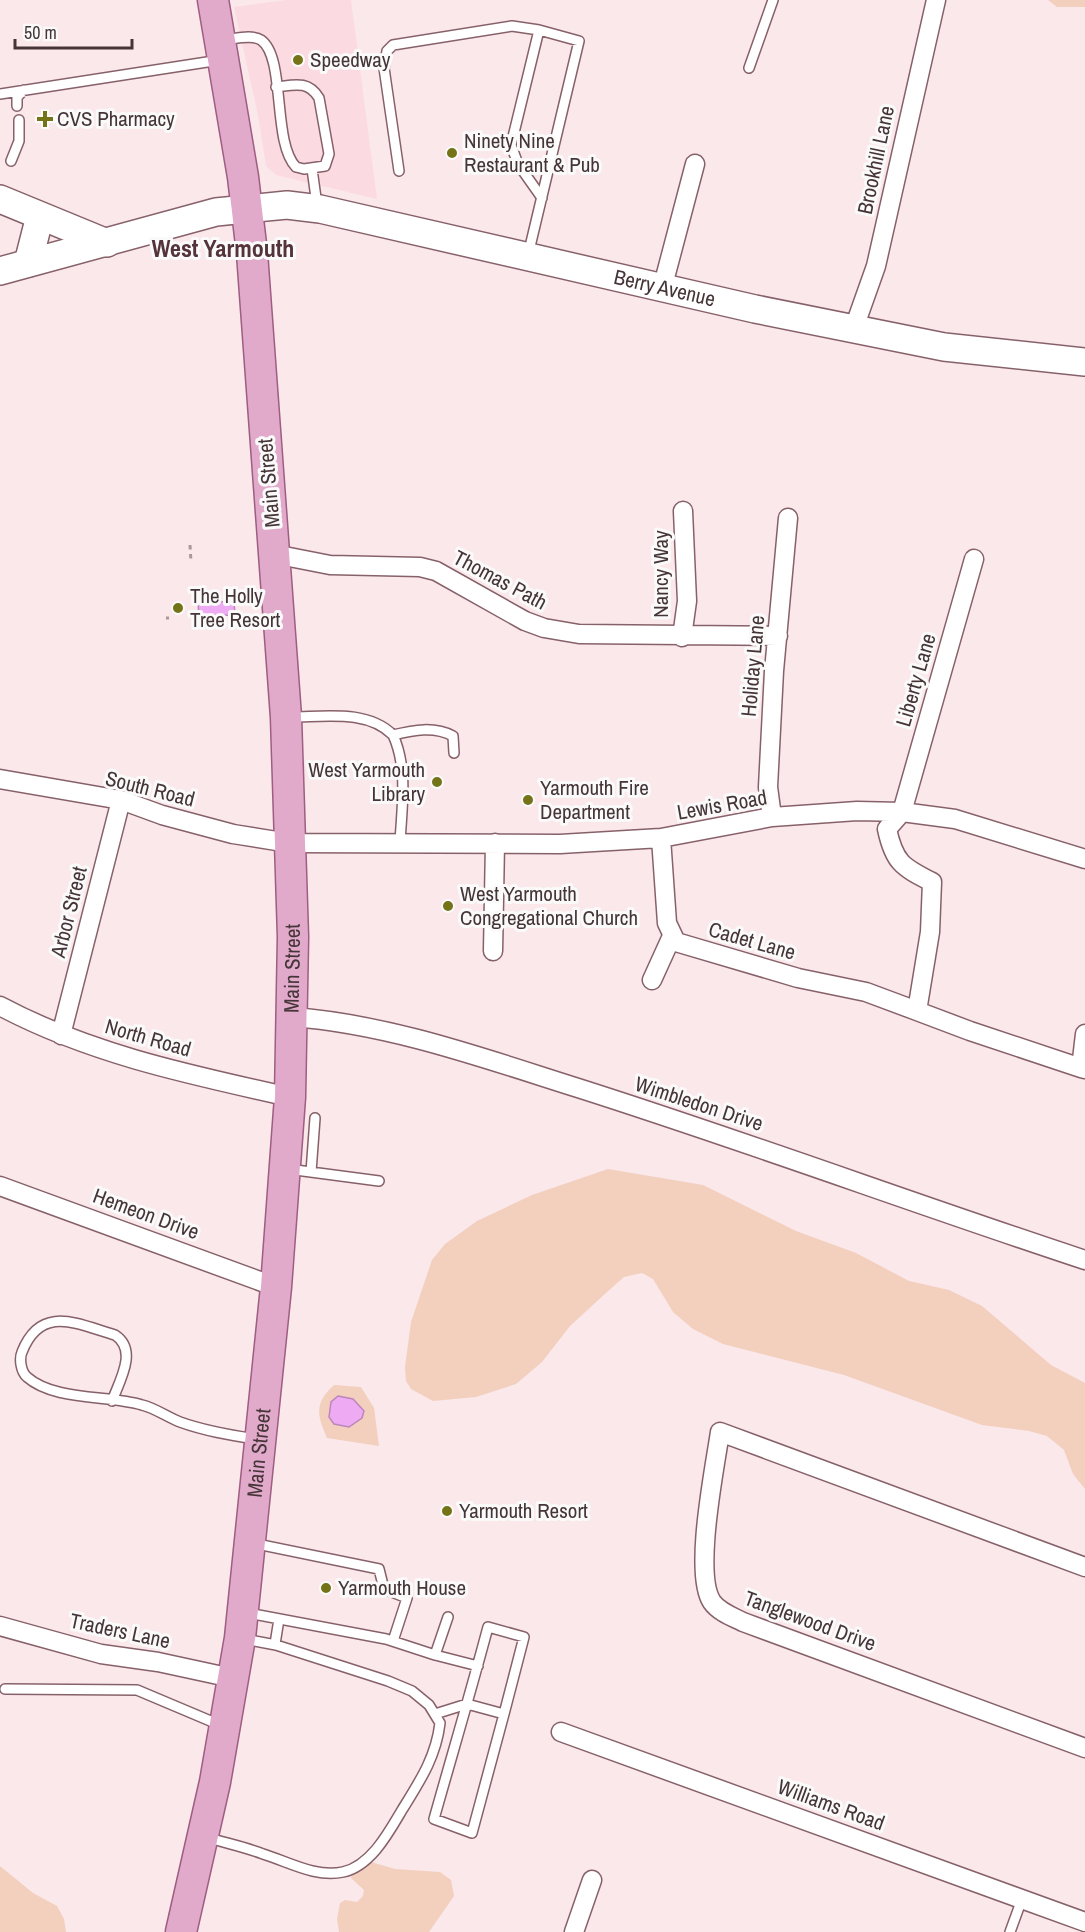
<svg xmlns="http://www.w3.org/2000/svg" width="1085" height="1932" font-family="'Archivo Narrow',sans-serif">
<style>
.built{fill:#fbdbe1}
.green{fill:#f3cfbe}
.water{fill:#eeaaf3;stroke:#bc87bb;stroke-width:1.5}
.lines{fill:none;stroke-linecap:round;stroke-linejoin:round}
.lane-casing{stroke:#876169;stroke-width:12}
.street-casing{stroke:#876169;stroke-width:21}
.secondary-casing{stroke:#876169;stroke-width:30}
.primary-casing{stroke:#9e5d81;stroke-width:33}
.path{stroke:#aa989b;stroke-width:3;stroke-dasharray:4.5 4.5;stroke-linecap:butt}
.lane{stroke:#fff;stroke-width:9}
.street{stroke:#fff;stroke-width:18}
.secondary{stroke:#fff;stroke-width:27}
.primary{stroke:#e1aacb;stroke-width:30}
.poi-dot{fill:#747318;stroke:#fafafa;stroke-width:2}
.labels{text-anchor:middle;stroke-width:6;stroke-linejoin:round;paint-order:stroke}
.poi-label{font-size:21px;fill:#463538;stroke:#fafafa;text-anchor:start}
.street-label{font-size:21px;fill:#463538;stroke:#fafafa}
.quarter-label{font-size:24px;font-weight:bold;fill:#54333a;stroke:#fafafa}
</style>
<rect width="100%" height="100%" fill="#fae8eb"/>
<path class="built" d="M286,0H351L377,199L276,175L266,166L258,115L234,7Z"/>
<path class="green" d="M1048,0H1085V7H1057Z
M608,1169L703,1185L796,1231L856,1253L909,1281L949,1290L982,1306L1051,1365L1085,1383V1489L1073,1474L1064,1450L1047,1436L1029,1431L982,1425L844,1375L723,1344L693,1329L673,1312L653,1279L642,1273L624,1277L607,1292L570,1326L542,1362L516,1384L476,1397L433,1401L411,1389L406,1381L405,1367L411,1322L432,1260L445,1244L477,1221L532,1195Z
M334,1385L361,1387L374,1408L379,1446L327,1438C317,1415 314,1403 334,1385Z
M371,1862L395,1869L440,1872L451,1880L454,1896L429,1932H339L337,1919L340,1903L345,1900L357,1902L363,1896L364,1890L351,1878L352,1874Z
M0,1866L33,1893L57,1906L64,1919L66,1932H0Z"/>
<path class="water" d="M234,601L235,615L199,616L198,603Z
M338,1396L353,1399L364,1411L362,1418L349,1427L334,1424L329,1417L331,1402Z"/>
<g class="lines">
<defs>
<path id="lane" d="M539,30L511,145L518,164L542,198
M224,40C235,39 252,34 261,40C286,57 272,143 296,167L304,169L325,166L329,154L319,98C308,80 294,85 276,87
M749,68L773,0
M0,94L220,60
M17,106V97L24,90
M11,161L19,141V120
M312,169L317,205
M399,171L384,68L387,51L393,45L512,26L539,30L579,41L528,255
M290,717C324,717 367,709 393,735
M400,842C402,806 408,768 393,735C414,730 434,726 453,736L454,753
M288,1169L379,1181
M311,1172L315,1118
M112,1401C120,1380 138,1350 115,1335C77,1324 41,1304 22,1352C19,1359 21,1372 27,1377C54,1401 109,1395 142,1405C155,1408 167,1417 180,1422C205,1431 229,1435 256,1439
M252,1543L379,1569L384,1589L407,1598L393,1641
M248,1613L386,1639L435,1655L448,1617
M275,1644L279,1619
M435,1655L478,1666
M5,1689L137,1690L220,1725
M435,1714L467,1704L504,1714L472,1833L434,1819C452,1755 471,1691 488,1627L524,1637L504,1714
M206,1837C225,1843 245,1847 263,1854C289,1862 316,1878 343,1872C371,1866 389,1832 402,1810C420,1781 436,1757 440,1723L429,1705L412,1691L388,1681L276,1645L244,1639
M1010,1932L1022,1899"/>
<path id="street" d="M662,289L695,164
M854,328L876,266L936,0
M274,554L330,565L420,567L436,571L525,621L544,628L579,634L778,636
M974,559L902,812L887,829C894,862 902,867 932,882L930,932L917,1011L970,1031L1081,1068
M682,637L687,601L683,511
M0,779L121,800L162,815L233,834L289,843L560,844L661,838L772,817L857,811L902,812L955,819L1085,859
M772,817L768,787L774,671L788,518
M661,838L667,923L676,942L798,978L866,992L917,1011
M493,951L495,843
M652,980L672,936
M0,1006C90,1054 191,1075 290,1097
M292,1017C389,1024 486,1059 578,1088C748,1142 915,1204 1085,1260
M1085,1034L1081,1068L1085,1069
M61,1035L121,800
M0,1186L276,1287
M1085,1567L720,1432C715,1467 693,1574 712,1602C719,1612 733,1617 743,1622L1085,1748
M0,1626L101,1654L158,1662L232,1678
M561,1732L1085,1922
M574,1932L592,1880"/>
<g id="secondary">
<path d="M0,199L107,243"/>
<path d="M28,263L40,216"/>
<path id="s1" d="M0,271L216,212L287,205L320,209L755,309L944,347L1085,362"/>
</g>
<g id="primary">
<path id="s2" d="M181,1932L215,1782L240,1638L276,1287L290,1097L293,937L286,717L252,253L243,177L213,0"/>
</g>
</defs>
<use href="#lane" class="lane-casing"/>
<use href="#street" class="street-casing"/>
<use href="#secondary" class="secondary-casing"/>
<use href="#primary" class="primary-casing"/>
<path class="path" d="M190,545L191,562
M166,618H169"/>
<use href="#lane" class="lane"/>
<use href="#street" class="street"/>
<use href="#secondary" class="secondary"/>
<use href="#primary" class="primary"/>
</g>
<g class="poi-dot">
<circle cx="298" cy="60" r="6"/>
<path d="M42 110h6v6h6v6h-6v6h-6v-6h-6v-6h6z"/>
<circle cx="452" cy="153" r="6"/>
<circle cx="178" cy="608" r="6"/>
<circle cx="437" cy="782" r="6"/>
<circle cx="528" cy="800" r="6"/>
<circle cx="448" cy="906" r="6"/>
<circle cx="447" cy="1511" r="6"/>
<circle cx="326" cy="1588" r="6"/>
</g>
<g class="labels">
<g class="poi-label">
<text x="310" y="67">Speedway</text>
<text x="57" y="126">CVS Pharmacy</text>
<text x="464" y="148">Ninety Nine<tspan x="464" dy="24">Restaurant &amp; Pub</tspan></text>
<text x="190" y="603">The Holly<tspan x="190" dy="24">Tree Resort</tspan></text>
<text x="425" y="777" text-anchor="end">West Yarmouth<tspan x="425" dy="24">Library</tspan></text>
<text x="540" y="795">Yarmouth Fire<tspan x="540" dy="24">Department</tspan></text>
<text x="460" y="901">West Yarmouth<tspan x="460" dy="24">Congregational Church</tspan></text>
<text x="459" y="1518">Yarmouth Resort</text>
<text x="338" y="1595">Yarmouth House</text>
</g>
<g class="street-label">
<text transform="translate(876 160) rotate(-78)" y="7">Brookhill Lane</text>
<text dy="7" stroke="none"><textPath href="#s1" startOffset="682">Berry Avenue</textPath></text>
<text transform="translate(269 483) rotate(-95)" y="7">Main Street</text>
<text transform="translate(661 574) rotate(-90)" y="7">Nancy Way</text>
<text transform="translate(500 580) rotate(28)" y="7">Thomas Path</text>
<text transform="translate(753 666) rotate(-85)" y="7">Holiday Lane</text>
<text transform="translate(916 680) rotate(-74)" y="7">Liberty Lane</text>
<text transform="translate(150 789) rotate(14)" y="7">South Road</text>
<text transform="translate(722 805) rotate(-10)" y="7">Lewis Road</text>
<text transform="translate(69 912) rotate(-76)" y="7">Arbor Street</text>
<text transform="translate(752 941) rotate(16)" y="7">Cadet Lane</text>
<text dy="7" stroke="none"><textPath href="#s2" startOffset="972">Main Street</textPath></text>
<text transform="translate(148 1038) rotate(16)" y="7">North Road</text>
<text transform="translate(699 1104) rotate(18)" y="7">Wimbledon Drive</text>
<text transform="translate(146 1214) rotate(20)" y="7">Hemeon Drive</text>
<text dy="7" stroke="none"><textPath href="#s2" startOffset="486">Main Street</textPath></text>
<text transform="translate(810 1621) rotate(20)" y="7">Tanglewood Drive</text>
<text transform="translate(120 1631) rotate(12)" y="7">Traders Lane</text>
<text transform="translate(831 1805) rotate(20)" y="7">Williams Road</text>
</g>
<g class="quarter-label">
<text x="223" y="257">West Yarmouth</text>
</g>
</g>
<path d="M15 39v9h117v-9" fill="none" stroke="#463538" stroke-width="3"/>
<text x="24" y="39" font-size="18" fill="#463538" stroke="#fafafa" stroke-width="4.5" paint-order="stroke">50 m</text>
</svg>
